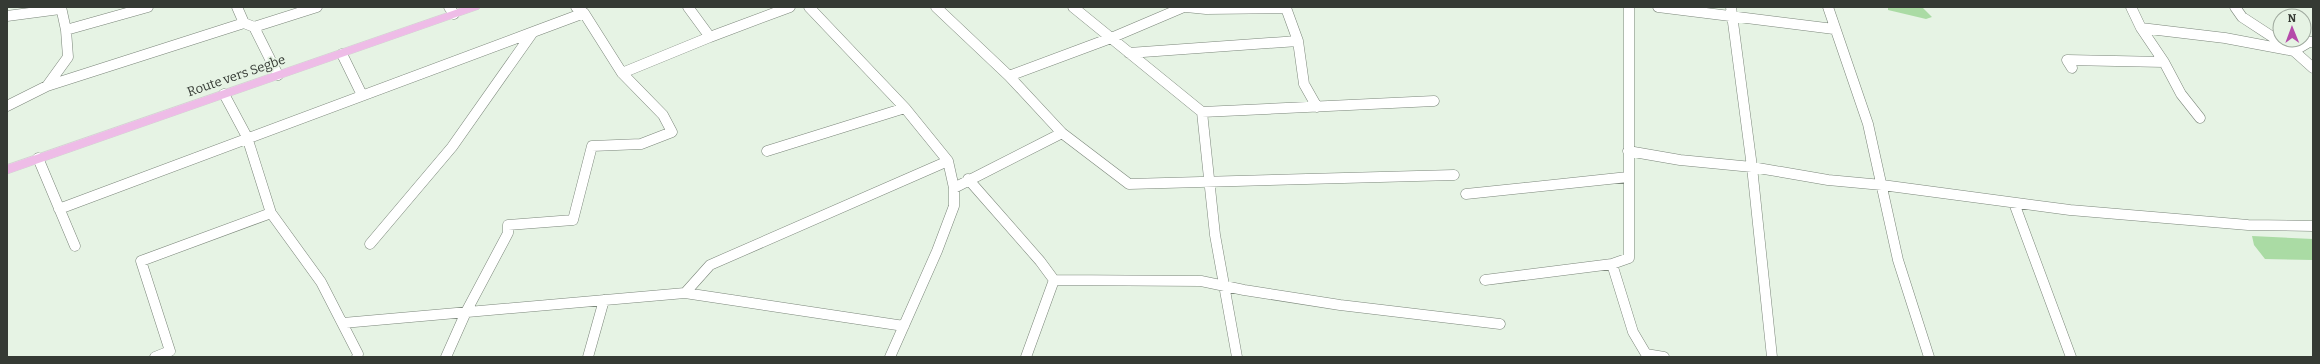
<svg xmlns="http://www.w3.org/2000/svg" width="2320" height="364" font-family="Bitter,serif">
<style>
.green{fill:#aadba4}
.lines{fill:none;stroke-linecap:round;stroke-linejoin:round}
.minor-casing{stroke:#7b867a;stroke-width:11}
.major-casing{stroke:#d3d4d2;stroke-width:1}
.minor{stroke:#fff;stroke-width:10}
.major{fill:#eebce7;fill-rule:evenodd}
.labels{text-anchor:middle;stroke-width:3.5;stroke-linejoin:round;paint-order:stroke}
.street-label{font-size:13px;fill:#353a34;stroke:#e6f3e4}
</style>
<rect width="100%" height="100%" fill="#e6f3e4"/>
<path class="green" d="M1888,7H1922L1932,17L1926,19L1888,10Z
M2252,236L2313,239V260L2265,259L2254,245Z"/>
<g class="lines">
<defs>
<path id="minor" d="M237,7L244,23L254,27L278,75
M449,7L454,14
M809,7L905,108L948,161
M936,7L1009,76L1062,133L1129,184L1454,175
M1073,7L1202,112L1215,235L1237,357
M1186,7L1206,9L1286,8L1298,41L1304,84L1317,107
M1658,7L1834,29
M1731,7L1752,167L1772,357
M1828,7L1868,124L1898,260L1929,357
M2235,7L2242,17L2294,51L2313,68
M7,16L60,9
M254,27L317,7
M2141,28L2225,38L2294,51L2309,42H2313
M66,30L148,7
M710,37L790,7
M1129,53L1298,41
M342,54L362,95
M2164,62L2181,94L2200,118
M2072,68L2067,60L2164,62L2141,28L2131,7
M622,73L710,37L688,7
M1009,76L1111,38L1184,7
M47,86L68,57L66,30L61,7
M224,94L247,137L271,213L321,282L358,354L357,357
M7,106L47,86L244,23
M1202,112L1434,101
M767,151L905,108
M1628,151L1680,160L1752,167L1828,180L1882,185L2070,210L2248,225L2313,226
M38,158L75,246
M968,179L1040,261L1054,280L1201,281L1244,290L1340,305L1500,324
M1466,194L1628,177
M2014,203L2071,357
M59,209L533,32
M370,244L452,147L533,32L584,13
M1612,264L1633,332L1646,354L1664,357
M1485,280L1612,264L1629,258V7
M685,293L710,265L948,161L954,188
M343,323L685,293L904,326
M155,357L170,351L141,261L271,213
M446,357L466,312L508,233V225L573,220L592,146L641,144L672,132L663,115L622,73L584,13L576,7
M588,357L604,300
M890,357L937,251L954,206V188L1062,133
M1026,357L1054,280"/>
<path id="major" d="M464,7H480L479,9L7,174V165Z"/>
</defs>
<use href="#minor" class="minor-casing"/>
<use href="#major" class="major-casing"/>
<use href="#minor" class="minor"/>
<use href="#major" class="major"/>
</g>
<g class="labels">
<g class="street-label">
<text transform="translate(236 75) rotate(-19)" y="5">Route vers Segbe</text>
</g>
</g>
<rect width="2320" height="364" fill="none" stroke="#353a34" stroke-width="16"/>
<g transform="translate(2292 28) rotate(359)"><circle r="19" fill="#e6f3e4" stroke="#9fa99e"/>
<path d="M0-3L7 15L0 10L-7 15Z" fill="#b549aa"/>
<text y="-6" font-size="11" font-weight="bold" text-anchor="middle" fill="#353a34">N</text>
</g>
</svg>
